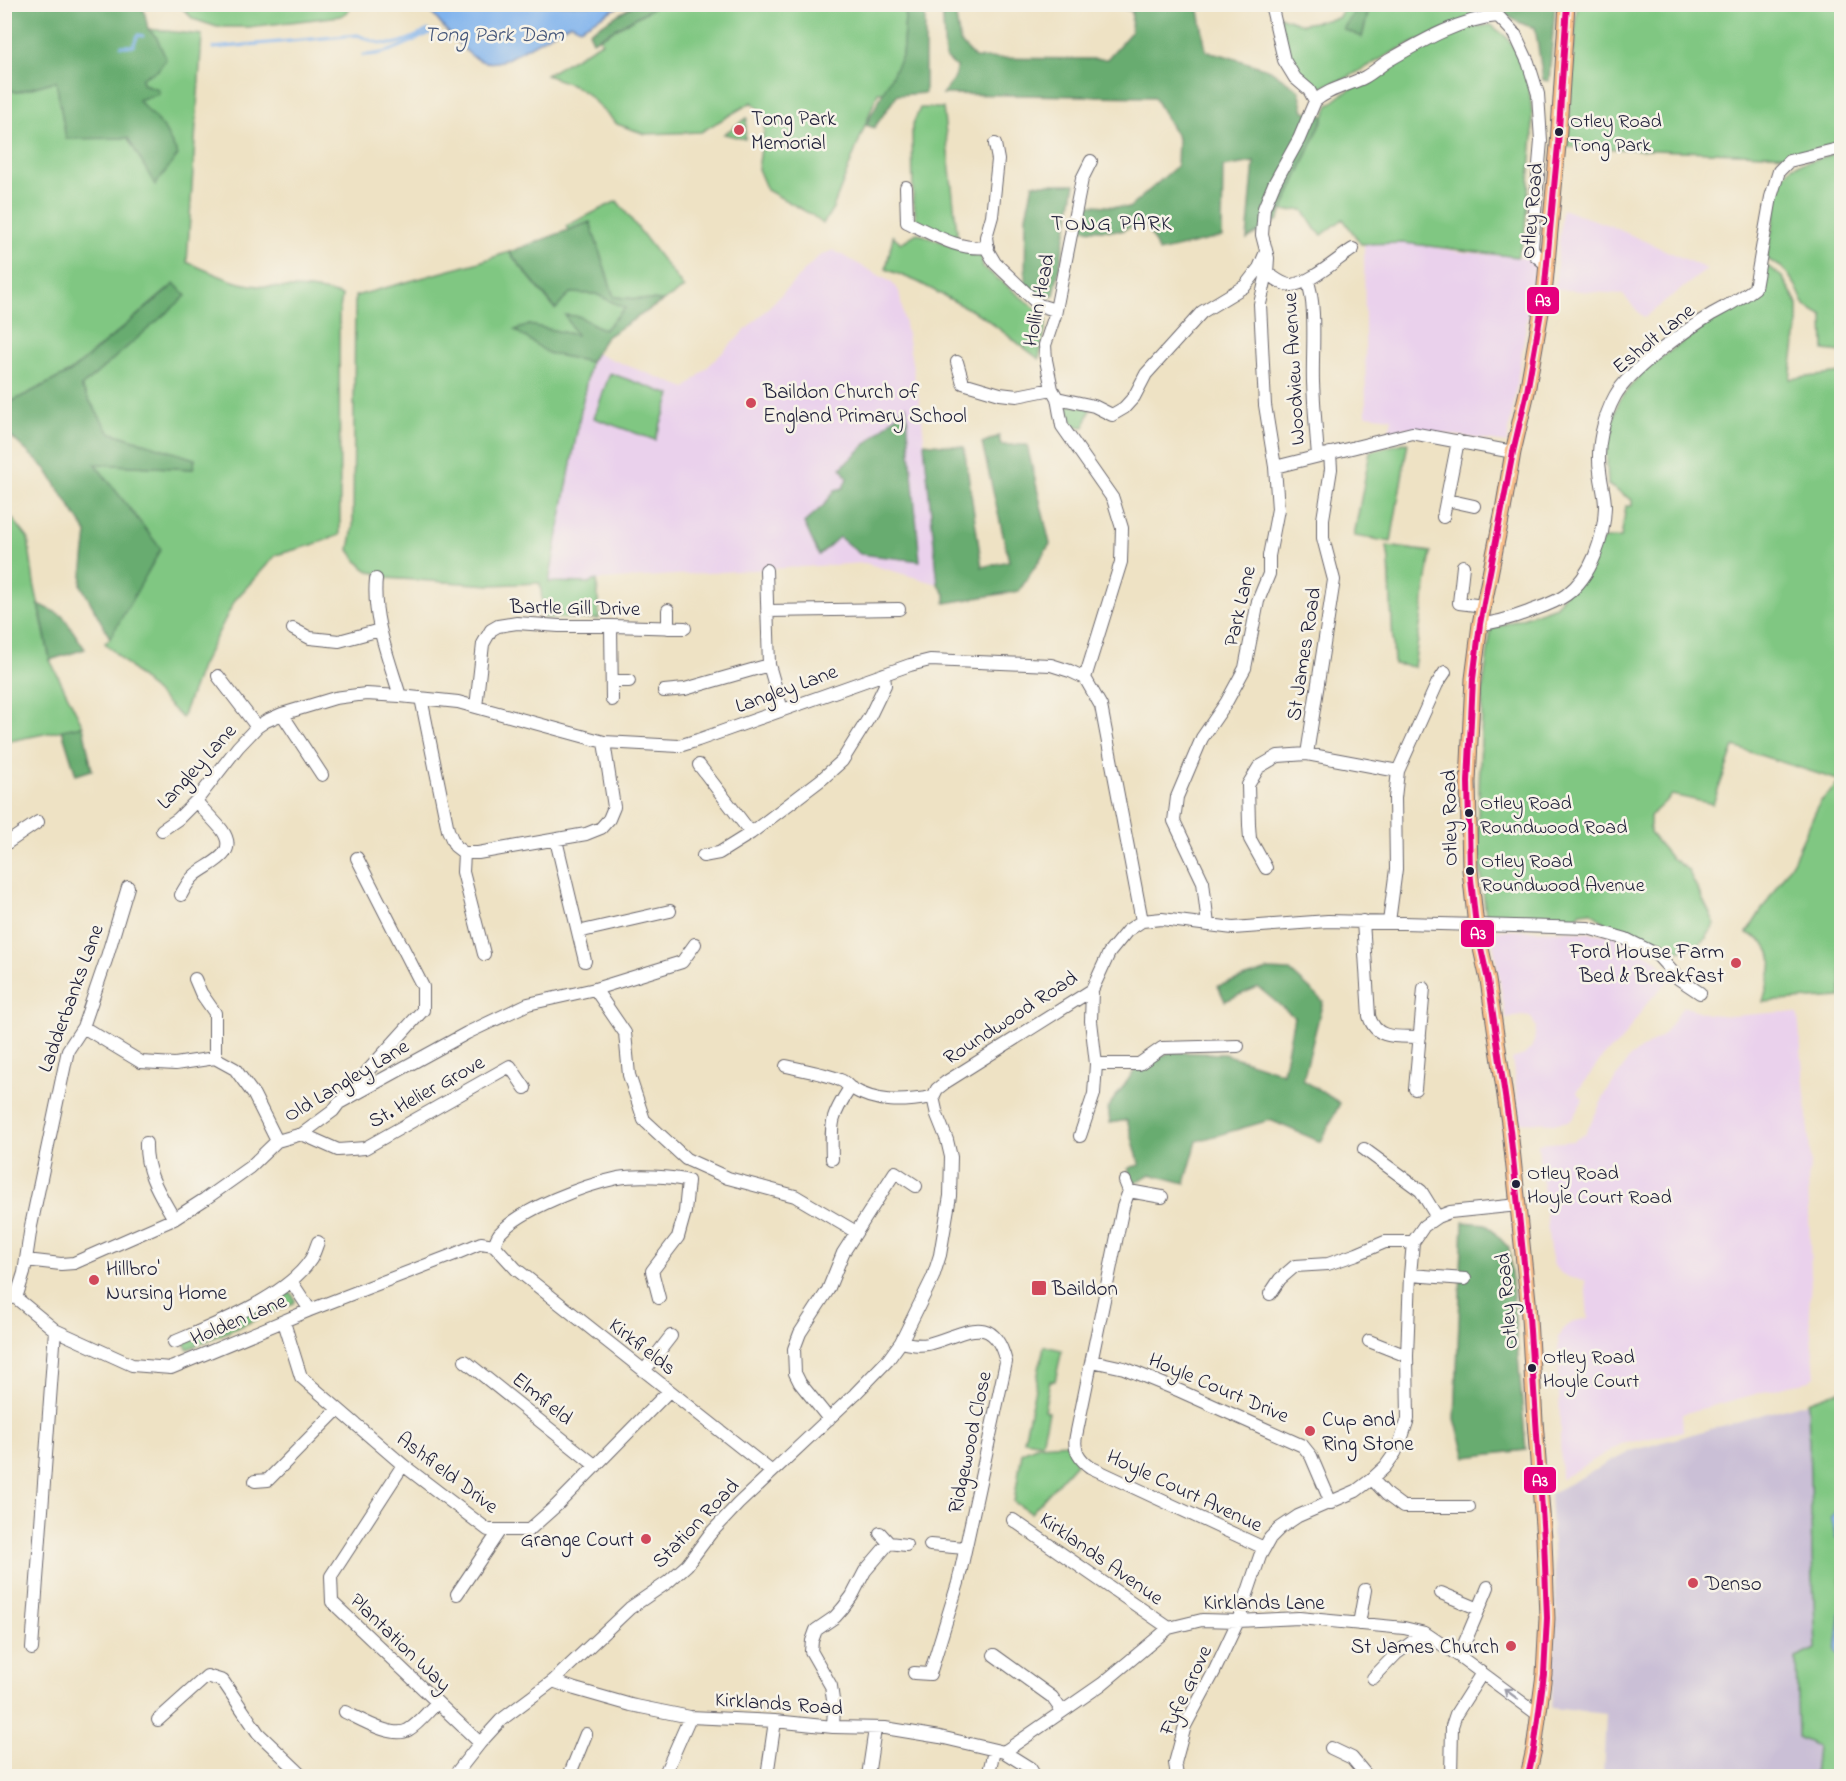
<svg xmlns="http://www.w3.org/2000/svg" width="1846" height="1781" font-family="'Indie Flower',sans-serif">
<style>
.built{fill:#ead1ec}
.industrial{fill:#cabfd6}
.green{fill:#80c782;stroke:#51745e;stroke-width:1.5}
.forest{fill:#68ac70;stroke:#456756;stroke-width:1.5}
.water{fill:#80b3ed;stroke:#516a94;stroke-width:1.5}
.lines{fill:none;stroke-linecap:round;stroke-linejoin:round}
.stream{stroke:#80b3ed;stroke-width:3}
.minor-casing{stroke:#69656b;stroke-width:14}
.major-casing{stroke:#69656b;stroke-width:17}
.minor{stroke:#fff;stroke-width:12}
.major{stroke:#f8bd89;stroke-width:15}
.bus-1-casing{stroke:#f7f3e8;stroke-width:10}
.bus-1{stroke:#e5007d;stroke-width:6}
.oneway{stroke:#9c9ca7}
.poi-dot{fill:#d1495b;stroke:#f7f3e8;stroke-width:2}
.bus-dot{fill:#22223b;stroke:#f7f3e8;stroke-width:2}
.labels{text-anchor:middle;stroke-width:5;stroke-linejoin:round;paint-order:stroke}
.bus-label{font-size:20px;fill:#22223b;stroke:#f7f3e8;text-anchor:start}
.poi-label{font-size:21px;fill:#22223b;stroke:#f7f3e8;text-anchor:start}
.street-label{font-size:21px;fill:#22223b;stroke:#f7f3e8}
.water-label{font-size:22px;font-style:italic;fill:#435579;stroke:#f7f3e8}
.neighbourhood-label{font-size:22px;letter-spacing:1.5px;fill:#22223b;stroke:#f7f3e8}
.line-badge{stroke:#f7f3e8;stroke-width:2}
.badge-label{font-size:16px;text-anchor:middle;font-weight:bold;fill:#fff}
</style>
<rect width="100%" height="100%" fill="#f7f3e8"/>
<filter id="ink" filterUnits="userSpaceOnUse"><feTurbulence type="fractalNoise" baseFrequency=".0167" numOctaves="2"/><feDisplacementMap in="SourceGraphic" scale="12" xChannelSelector="R" yChannelSelector="G"/><feConvolveMatrix kernelMatrix="1 2 1 2 8 2 1 2 1" color-interpolation-filters="sRGB"/></filter>
<filter id="wash" filterUnits="userSpaceOnUse"><feTurbulence type="fractalNoise" baseFrequency=".008" numOctaves="4" result="noise"/><feDisplacementMap in="SourceGraphic" scale="24" xChannelSelector="R" yChannelSelector="G"/><feGaussianBlur stdDeviation="1.35" result="paint"/><feColorMatrix in="noise" values="0 0 0 0 0 0 0 0 0 0 0 0 0 0 0 0 0 1.4 0 .05"/><feComposite in="paint" operator="in"/></filter>
<g filter="url(#wash)">
<rect width="100%" height="100%" fill="#eee2c4"/>
<path class="built" d="M1562,209L1611,226L1707,269L1644,318L1622,294L1555,289Z
M1364,243H1404L1462,252L1537,259L1507,443L1407,428L1389,432L1392,418L1366,415Z
M833,250L891,282L899,291L922,418L938,584L865,563L597,580L588,583H549L592,352L686,388L763,313L818,257Z
M1491,930L1571,931L1616,936L1657,960L1671,978L1647,1003L1619,1044L1605,1054L1577,1092L1583,1099L1574,1117L1570,1121L1556,1123L1521,1122L1512,1059L1524,1055L1531,1048L1534,1041L1536,1027L1531,1017L1521,1016L1506,1018Z
M1683,1006L1707,1014L1732,1016L1782,1012L1798,1014L1811,1163L1808,1179L1811,1277L1809,1312L1815,1376L1810,1381L1789,1385L1682,1414L1683,1431L1621,1444L1561,1479L1558,1337L1564,1328L1575,1321L1588,1318L1585,1280L1571,1278L1562,1274L1554,1266L1550,1249L1538,1144L1573,1141L1585,1134L1606,1093L1630,1057L1663,1035Z"/>
<path class="industrial" d="M1808,1402L1812,1556L1816,1650L1817,1746L1814,1776H1603L1606,1714L1551,1708L1557,1618L1550,1494L1631,1451Z"/>
<path class="green" d="M179,5H350L348,11L341,16L249,27H217L193,19Z
M658,5H906L902,56L884,92H878L833,208L823,224L812,215L767,190L758,169L766,117L752,102L701,132L645,134L617,124L586,93L573,85L546,75L602,42L600,38Z
M1346,5H1351L1362,37L1370,5H1485L1481,14L1395,51L1345,79L1317,88L1304,81L1289,59L1279,16L1302,24L1338,18Z
M1577,5H1841V143L1795,155L1567,147Z
M1491,25C1497,30 1504,34 1509,40C1530,67 1532,103 1533,136L1524,239L1517,257L1404,243L1361,244L1343,219L1322,235L1315,229L1303,210L1282,211L1329,105L1344,93L1399,62L1466,28Z
M148,29L202,35L187,262C204,269 222,278 240,283C273,291 310,284 342,296L339,315L340,535L312,545L276,555L235,600L201,667L182,718L105,643L110,638L94,464L192,469L195,460L109,432L81,387L185,295L174,284L70,372L5,405V89L18,92L56,81L128,138L155,184L149,113L138,99L158,89L143,84L142,77L158,70L157,38Z
M920,108H943L958,240L917,222L913,199L912,126Z
M747,118L745,139L724,134Z
M1841,152V352L1824,350L1823,316L1805,306L1796,286L1787,273L1781,267L1767,259L1781,178L1793,166Z
M617,201L684,288L663,301L614,297L590,222L568,230L566,226Z
M917,233L981,256L983,267L1045,316L1047,320L1039,359L982,316L918,282L886,269L893,236L901,243Z
M509,252L555,309L570,293L596,294L625,308L604,330L578,316H566L577,335L529,325L548,353L590,362L549,582L588,583L597,580L599,619L544,618L540,583L491,585L386,578V574C366,575 360,565 349,550L353,527L355,296L476,263Z
M1766,265L1782,277L1794,297L1798,306V323L1790,379L1841,373V997L1763,1002C1770,970 1784,949 1747,933L1793,861L1820,802L1841,781L1734,747L1713,804L1672,795L1650,816V833L1670,857L1688,870L1715,924L1706,938L1699,944L1685,949L1668,953L1656,950L1613,930L1591,911L1581,912L1570,924H1487L1477,839L1483,688L1491,629L1556,606L1603,539L1621,538L1626,506H1632V500L1608,485L1606,445L1619,400L1644,370L1720,315L1752,298L1764,278Z
M610,373L671,395L655,440L594,418Z
M1064,404L1091,408L1084,427L1074,426Z
M1408,442L1391,542L1354,536L1370,451Z
M4,514L13,519L28,538L34,583L50,660L83,726L5,742Z
M1387,546L1431,552L1414,667L1394,664L1389,561Z
M287,1291L291,1293L295,1300L294,1303L188,1349L183,1342Z
M1044,1346L1062,1350L1055,1381H1050L1044,1410L1049,1412L1042,1443L1024,1440Z
M1841,1390V1776H1814L1817,1746L1798,1737L1796,1658L1816,1649L1812,1556L1808,1402Z
M1068,1443L1076,1463L1031,1513L1014,1502L1022,1452L1038,1445Z"/>
<path class="forest" d="M5,4L143,5L148,29L157,38L166,59L158,70L142,78L143,84L158,89L159,94L138,100L163,127L178,155L155,185L128,138L66,139L56,81L17,92L5,89Z
M634,5H658L593,41L589,32Z
M906,5H925V93L897,95L874,128L866,125L902,56Z
M942,5H954L960,42L975,58L1107,59L1131,32L1132,11L1111,5H1198L1206,51L1223,55L1270,70L1299,90L1304,111L1324,116L1278,220L1247,239L1254,162L1223,167L1222,237L1159,252L1144,221L1121,231L1081,229L1085,204L1129,208L1177,166L1178,138L1154,97L942,94L955,78L956,67L945,57Z
M1351,5H1370L1362,37L1343,29L1353,14Z
M1486,5H1515L1519,7L1536,5H1555L1549,81L1543,80L1535,27C1524,28 1499,10 1486,5Z
M1033,184H1075L1054,296L1045,298L1040,295L1037,296L1025,284L1026,216Z
M590,222L614,297L663,301L606,337L590,362L548,353L515,330L529,325L576,335L565,315L578,316L604,330L625,308L596,294L570,293L556,309L509,252Z
M175,284L186,296L81,387L109,432L195,459L193,469L95,464L161,549L110,638L81,585L87,533L46,469L5,431V405L70,372Z
M906,406L920,561L860,554L839,537L819,555L804,523L824,505L835,490L843,488L847,478L841,468Z
M999,436L1001,445H1027L1050,544L1019,591L945,603V594L938,584L924,443L964,447L982,567L1009,561L982,443Z
M39,604L63,616L85,649L50,660Z
M83,726L92,770L76,775L62,730Z
M1268,970L1290,971L1323,1001L1303,1080L1340,1103L1321,1142L1270,1120L1197,1141L1185,1183L1150,1174L1133,1184L1128,1168L1140,1165L1127,1120L1110,1123L1108,1107L1136,1069L1170,1052L1225,1054L1283,1073L1294,1017L1258,987L1225,1001L1218,986Z
M1463,1222L1486,1224L1509,1248L1526,1450L1466,1457L1455,1419Z"/>
<path class="water" d="M425,5H622L580,28L571,23L507,59C497,63 485,64 475,58C458,47 438,20 425,5Z
M1839,1506H1841V1538H1836L1831,1518Z
M1841,1610L1842,1658H1841L1836,1651Z"/>
<g class="lines">
<path class="stream" d="M121,46H133L138,35L143,36
M213,48L358,35C388,50 399,45 428,30
M363,55C388,55 408,43 430,33"/>
</g>
</g>
<g filter="url(#ink)">
<g class="lines">
<defs>
<path id="minor" d="M1271,4L1284,60L1295,78L1309,90L1315,101L1299,139L1274,184L1264,208L1262,235L1268,258L1267,273C1274,277 1283,286 1292,285C1311,283 1337,259 1353,249
M1315,101C1330,88 1348,86 1365,77C1374,72 1382,64 1391,59C1424,40 1460,19 1498,16L1515,34L1528,62L1538,94L1541,141L1532,247L1535,255L1547,265
M995,144L998,160L992,216L986,237L988,251L995,263L1039,305L1055,310
M906,187L907,222C933,234 958,251 988,247
M1307,280C1317,302 1312,355 1313,382C1314,407 1316,431 1318,456
M957,362L963,383L1000,394L1017,396L1052,389
M1057,398L1094,406L1112,415L1124,408L1134,397L1146,374L1202,312L1245,286L1259,268L1265,254
M1275,467L1412,433L1513,452
M1447,500L1474,506
M1443,517L1458,441
M1463,566L1459,603L1484,606
M766,570L769,665L782,710
M376,579C372,618 389,659 400,696
M668,610V628
M767,611L899,609
M1480,624C1497,623 1512,618 1528,612C1541,607 1555,603 1566,595C1592,576 1604,538 1605,507C1605,494 1601,483 1600,471C1596,447 1604,416 1615,396C1629,370 1686,330 1712,314C1727,306 1741,299 1755,288L1771,197L1779,171L1789,161L1842,148
M611,626L612,700
M293,629L310,638L339,641L380,630
M218,676L257,727
M1085,678L1121,562L1122,528L1113,499L1062,426L1057,398L1052,389L1046,360L1045,345L1055,315L1082,179L1091,161
M612,681H629
M664,691L685,689L769,665
M421,698L448,830L455,846L464,853H478L586,834L601,828L609,819L614,807L604,742
M476,707L483,644L491,630L498,626L517,623L559,626H611L685,628
M282,714L322,775
M1307,754L1334,580L1323,538V519L1331,469L1330,453
M699,765L751,833
M162,830L178,819L196,801L238,747L257,727L266,721L282,714L335,698L350,696L366,694L400,696L458,702L604,742L679,746L698,740L910,665L930,660L1051,665L1070,671L1085,678L1101,706L1142,921
M556,840L578,932L670,911
M4,845L38,822
M464,853L463,872L484,954
M703,856L719,853L751,833L822,779L842,761L870,716L885,685L884,674
M1266,868L1250,839L1249,825L1248,785L1259,767L1278,756L1307,754L1398,771
M181,895C185,888 188,881 195,875C209,863 240,855 222,830C214,820 204,811 196,801
M1363,921L1369,1016C1376,1041 1399,1036 1420,1037
M1389,922L1396,869L1395,798L1398,771L1437,684L1445,672
M1208,925L1203,882L1174,821L1177,797L1202,738L1226,703L1245,668L1258,601L1269,574V556L1278,509L1275,467L1265,405L1260,304L1267,273
M578,932L585,961
M195,979L201,993L215,1013V1058
M595,989L625,1033L629,1075L644,1120L686,1159L728,1178L795,1196L856,1232
M83,1027L141,1062L175,1064L215,1058L235,1069L254,1095L277,1141
M1096,1064H1139L1162,1048L1238,1046
M786,1066C803,1070 824,1073 840,1080C845,1081 847,1086 851,1088C877,1104 904,1102 933,1097
M1415,1089L1424,988
M345,1096L423,1010V987L357,858
M302,1134L338,1150L365,1148L510,1066L525,1088
M1080,1136L1094,1094L1096,1064L1091,1021L1092,990
M146,1143C145,1173 160,1194 174,1219
M1364,1149L1421,1191L1437,1217
M832,1159C831,1123 830,1118 850,1088
M1125,1181L1129,1191L1162,1197
M1129,1191L1123,1207L1076,1436C1073,1450 1079,1459 1090,1467L1264,1548
M494,1245L516,1269L772,1472
M494,1245C496,1241 497,1236 500,1233C523,1208 585,1185 618,1178C635,1175 672,1176 688,1181L685,1212L678,1237L652,1271L659,1298
M26,1260L61,1264L74,1263L174,1219L205,1199L250,1167L277,1141L302,1134L333,1111L339,1103L467,1033L528,1004L595,989L682,962L695,944
M1410,1275L1465,1279
M291,1281L310,1310
M1270,1294L1280,1279L1295,1266L1328,1264L1357,1254L1385,1242H1413
M4,1297L16,1298L55,1330L132,1365L171,1368L310,1310L455,1254L481,1243L494,1245
M16,1298L24,1273L31,1226L68,1050L83,1027L106,960L128,887
M284,1322L301,1377L403,1465L488,1530H529L557,1505L669,1391
M1369,1341L1407,1356
M174,1342C214,1325 288,1296 311,1259C314,1254 316,1247 318,1242
M901,1342C910,1344 919,1346 928,1344C964,1335 993,1309 1006,1362L958,1583L930,1674L914,1673
M465,1361L596,1466
M1092,1361L1124,1368L1180,1391L1303,1446L1311,1456L1331,1503
M644,1371L671,1336
M829,1419L800,1383L795,1373L794,1349L800,1333L828,1290L843,1253L895,1172L916,1186
M403,1465L331,1576L332,1602L480,1743
M1372,1479L1387,1495L1403,1507H1469
M255,1481L268,1480L338,1409
M1013,1520L1169,1628
M880,1533L889,1543L906,1545
M930,1545L965,1548
M1441,1593L1479,1609L1459,1656
M457,1594L500,1530
M1479,1609L1488,1587
M1359,1624L1365,1590
M32,1649L55,1330
M994,1655L1052,1697L1062,1711
M1373,1678L1397,1653L1425,1633
M553,1681L575,1689L631,1705L690,1717L775,1721L833,1727L885,1728L940,1737L1004,1752L1030,1768L1035,1776
M345,1712C360,1719 393,1739 408,1730C419,1724 428,1711 437,1703
M158,1720L207,1676L223,1681L258,1733L303,1776
M833,1727L834,1707L831,1686L811,1651L812,1641L816,1630L835,1617L843,1608L852,1596L865,1571L889,1543
M1331,1748L1352,1758L1367,1776
M1004,1752L1102,1684L1169,1628L1202,1620L1238,1621L1299,1618L1404,1628L1425,1633L1459,1656L1540,1716
M454,1776L480,1743L501,1720L553,1681L630,1608L668,1582L687,1565L710,1534L738,1504L855,1394L888,1360L901,1342L933,1277L940,1255L950,1196L951,1157L947,1140L937,1115L933,1097L937,1089L946,1082L1092,990L1109,953L1127,931L1142,921L1162,919L1233,928L1328,921L1588,928L1626,939L1654,953L1659,957L1679,979L1700,993
M569,1776L586,1734
M664,1776L690,1717
M767,1776L775,1721
M868,1776L875,1729
M988,1776L994,1751
M1177,1776L1175,1763L1185,1726L1214,1672L1238,1621L1260,1556L1270,1538L1280,1528L1298,1516L1356,1491L1372,1479L1385,1467L1395,1453L1402,1437L1408,1419L1407,1356L1410,1275L1413,1242L1424,1226L1437,1217L1450,1212L1518,1205
M1451,1776L1452,1726L1456,1714L1482,1673"/>
<path id="major" d="M1528,1776L1534,1749L1544,1674L1547,1618L1544,1539L1535,1421L1528,1301L1510,1130L1488,980L1476,926L1470,870L1468,782L1473,679L1480,624L1503,510L1513,452L1527,392L1544,295L1558,145L1567,4"/>
</defs>
<use href="#minor" class="minor-casing"/>
<use href="#major" class="major-casing"/>
<use href="#minor" class="minor"/>
<use href="#major" class="major"/>
<defs>
<path id="bus-1" d="M1528,1776L1534,1749L1544,1674L1547,1618L1544,1539L1528,1301L1510,1130L1488,980L1476,926L1470,870L1468,782L1473,679L1480,624L1513,452L1527,392L1544,295L1558,145L1567,4"/>
</defs>
<use href="#bus-1" class="bus-1-casing"/>
<use href="#bus-1" class="bus-1"/>
</g>
<defs><path id="oneway-shaft" d="M-6 0H5M1.5-3L5.5 0L1.5 3" fill="none" stroke-width="1.6" stroke-linecap="round" stroke-linejoin="round" transform="scale(1.5)"/></defs>
<use class="oneway" href="#oneway-shaft" transform="translate(1511 1694) rotate(-143)"/>
</g>
<g class="poi-dot">
<circle cx="739" cy="130" r="6"/>
<circle cx="751" cy="403" r="6"/>
<circle cx="1736" cy="963" r="6"/>
<circle cx="94" cy="1280" r="6"/>
<rect x="1031" y="1280" width="16" height="16" rx="3"/>
<circle cx="1310" cy="1431" r="6"/>
<circle cx="646" cy="1539" r="6"/>
<circle cx="1693" cy="1583" r="6"/>
<circle cx="1511" cy="1646" r="6"/>
</g>
<g class="bus-dot">
<circle cx="1559" cy="132" r="5"/>
<circle cx="1469" cy="813" r="5"/>
<circle cx="1470" cy="871" r="5"/>
<circle cx="1516" cy="1184" r="5"/>
<circle cx="1532" cy="1368" r="5"/>
</g>
<g class="labels">
<g class="bus-label">
<text x="1570" y="127">Otley Road<tspan x="1570" dy="24">Tong Park</tspan></text>
<text x="1480" y="809">Otley Road<tspan x="1480" dy="24">Roundwood Road</tspan></text>
<text x="1481" y="867">Otley Road<tspan x="1481" dy="24">Roundwood Avenue</tspan></text>
<text x="1527" y="1179">Otley Road<tspan x="1527" dy="24">Hoyle Court Road</tspan></text>
<text x="1543" y="1363">Otley Road<tspan x="1543" dy="24">Hoyle Court</tspan></text>
</g>
<g class="poi-label">
<text x="751" y="125">Tong Park<tspan x="751" dy="24">Memorial</tspan></text>
<text x="763" y="398">Baildon Church of<tspan x="763" dy="24">England Primary School</tspan></text>
<text x="1724" y="958" text-anchor="end">Ford House Farm<tspan x="1724" dy="24">Bed &amp; Breakfast</tspan></text>
<text x="106" y="1275">Hillbro'<tspan x="106" dy="24">Nursing Home</tspan></text>
<text x="1052" y="1295">Baildon</text>
<text x="1322" y="1426">Cup and<tspan x="1322" dy="24">Ring Stone</tspan></text>
<text x="634" y="1546" text-anchor="end">Grange Court</text>
<text x="1705" y="1590">Denso</text>
<text x="1499" y="1653" text-anchor="end">St James Church</text>
</g>
<g class="street-label">
<text transform="translate(1531 211) rotate(-85)" y="7">Otley Road</text>
<text transform="translate(1038 300) rotate(-79)" y="7">Hollin Head</text>
<text transform="translate(1653 338) rotate(-39)" y="7">Esholt Lane</text>
<text transform="translate(1293 369) rotate(-93)" y="7">Woodview Avenue</text>
<text transform="translate(1239 606) rotate(-77)" y="7">Park Lane</text>
<text transform="translate(575 607) rotate(1)" y="7">Bartle Gill Drive</text>
<text transform="translate(1303 654) rotate(-81)" y="7">St James Road</text>
<text transform="translate(786 688) rotate(-20)" y="7">Langley Lane</text>
<text transform="translate(196 766) rotate(-48)" y="7">Langley Lane</text>
<text transform="translate(1449 818) rotate(-91)" y="7">Otley Road</text>
<text transform="translate(70 998) rotate(-70)" y="7">Ladderbanks Lane</text>
<text transform="translate(1010 1017) rotate(-33)" y="7">Roundwood Road</text>
<text transform="translate(346 1080) rotate(-31)" y="7">Old Langley Lane</text>
<text transform="translate(426 1091) rotate(-29)" y="7">St. Helier Grove</text>
<text transform="translate(1506 1301) rotate(-95)" y="7">Otley Road</text>
<text transform="translate(238 1319) rotate(-23)" y="7">Holden Lane</text>
<text transform="translate(643 1346) rotate(38)" y="7">Kirkfields</text>
<text transform="translate(1219 1387) rotate(23)" y="7">Hoyle Court Drive</text>
<text transform="translate(543 1398) rotate(39)" y="7">Elmfield</text>
<text transform="translate(969 1442) rotate(-78)" y="7">Ridgewood Close</text>
<text transform="translate(448 1472) rotate(37)" y="7">Ashfield Drive</text>
<text transform="translate(1185 1490) rotate(25)" y="7">Hoyle Court Avenue</text>
<text transform="translate(695 1523) rotate(-46)" y="7">Station Road</text>
<text transform="translate(1102 1558) rotate(35)" y="7">Kirklands Avenue</text>
<text x="1264" y="1609">Kirklands Lane</text>
<text transform="translate(401 1642) rotate(44)" y="7">Plantation Way</text>
<text transform="translate(1185 1690) rotate(-65)" y="7">Fyfe Grove</text>
<text transform="translate(779 1703) rotate(4)" y="7">Kirklands Road</text>
</g>
<g class="water-label">
<text x="494" y="41">Tong Park Dam</text>
</g>
<g class="neighbourhood-label">
<text x="1112" y="230">TONG PARK</text>
</g>
</g>
<g class="line-badge">
<rect x="1526" y="286" width="34" height="29" rx="6" fill="#e5007d"/>
<rect x="1460" y="919" width="35" height="29" rx="6" fill="#e5007d"/>
<rect x="1523" y="1466" width="34" height="28" rx="6" fill="#e5007d"/>
</g>
<g class="badge-label">
<text x="1543" y="306">A3</text>
<text x="1478" y="939">A3</text>
<text x="1540" y="1486">A3</text>
</g>
<rect width="1846" height="1781" fill="none" stroke="#f7f3e8" stroke-width="24"/>
</svg>
